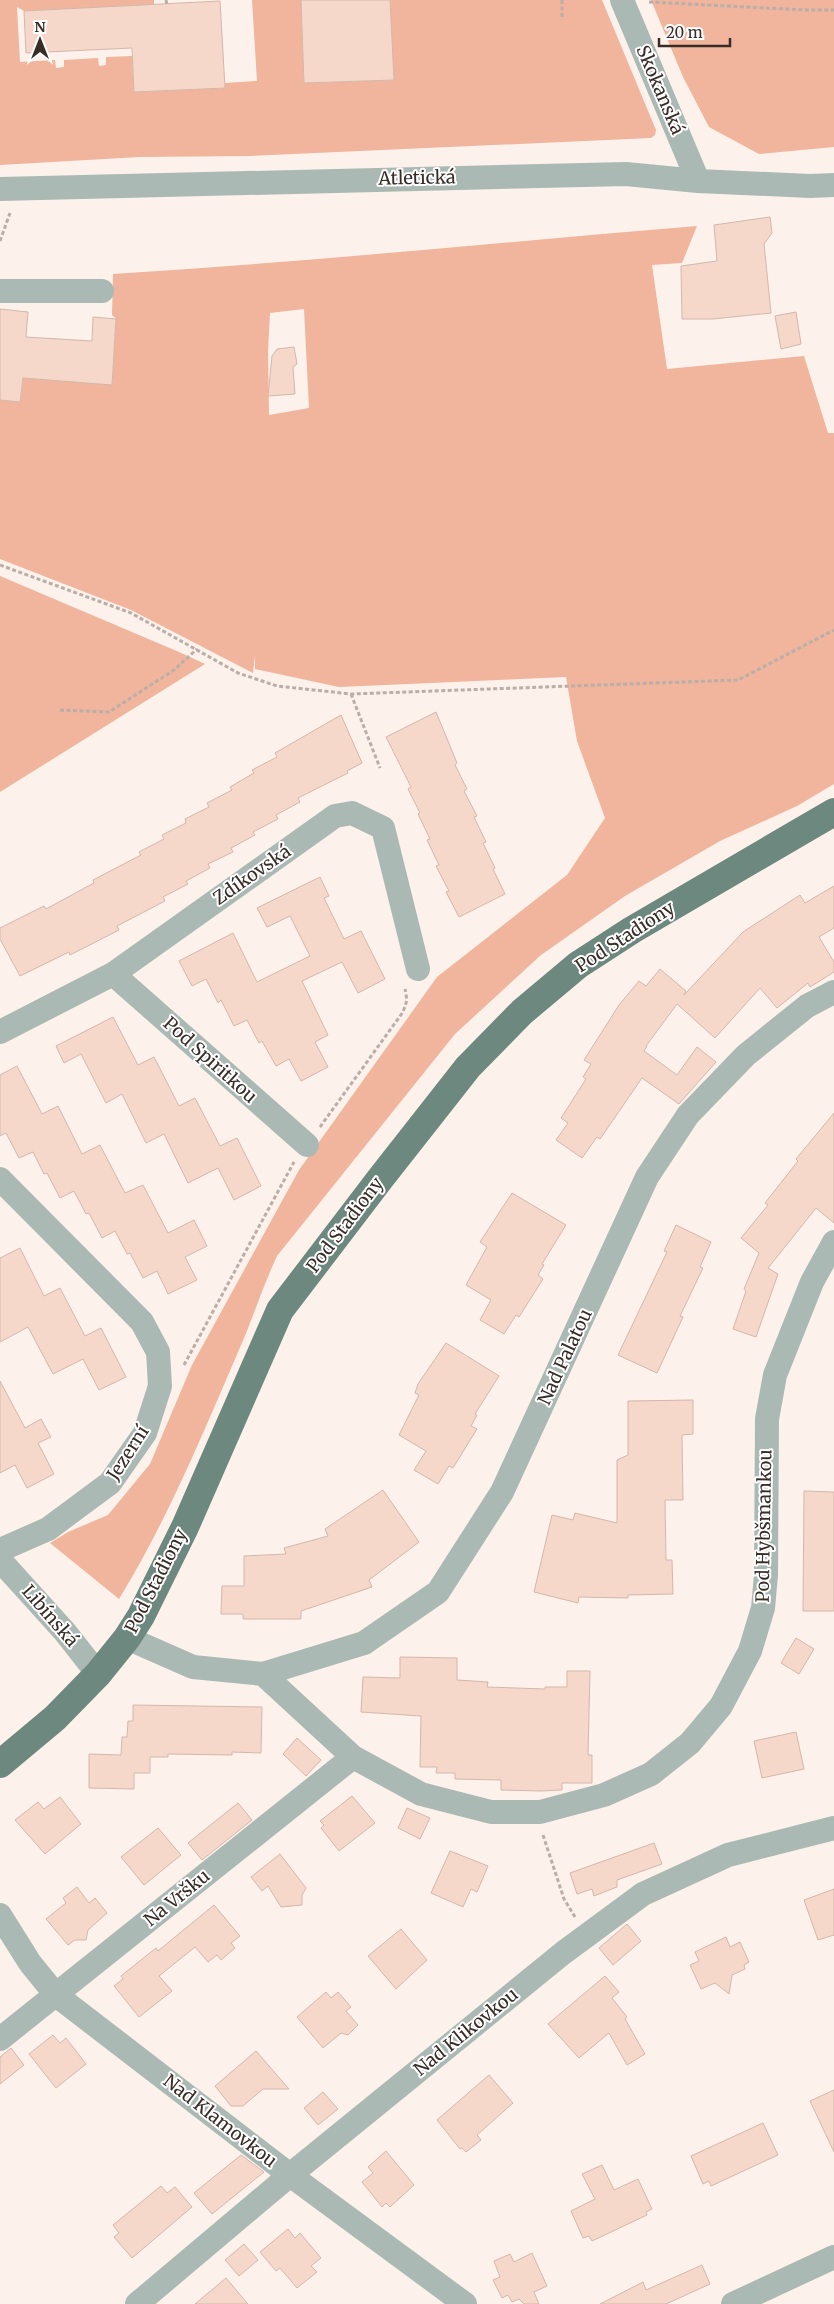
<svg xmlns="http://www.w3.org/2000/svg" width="834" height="2304" font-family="Merriweather,serif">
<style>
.green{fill:#f0b59c;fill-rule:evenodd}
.building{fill:#f6d8cb;stroke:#d4b7aa}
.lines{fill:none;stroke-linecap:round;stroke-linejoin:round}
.path{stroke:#baaea8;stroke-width:3;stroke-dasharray:4 2.5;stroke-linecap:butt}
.minor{stroke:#abb9b4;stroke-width:24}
.major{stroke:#6d887f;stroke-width:28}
.labels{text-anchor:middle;stroke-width:4;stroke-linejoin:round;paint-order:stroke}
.street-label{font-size:18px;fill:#382c27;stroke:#fff}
</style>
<rect width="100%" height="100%" fill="#fdf1eb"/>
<path class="green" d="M0,0H154V5L24,11L17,7L20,62L55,60L56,68L64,67V60L98,58L99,66L106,65V57L132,56L134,92L224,88L225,83L257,81L252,0H301L304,83L393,80L390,0H602L656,130L655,135L651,138L250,156L139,157L0,165Z
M651,0H834V147L759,154L709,127L683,77Z
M697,226L682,263L652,265L667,369L804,356L828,433H834V784L797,806L720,841L625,896L541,955L455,1034L277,1256C263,1286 254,1315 241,1345C204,1431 168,1519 119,1599L50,1543L68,1532L108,1515L150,1464L192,1365L299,1170L437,977L567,875L605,818L577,741L566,677L339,687L255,669V655L253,673L131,610L0,559V400L20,402L23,378L112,384L116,319L112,315L113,274C308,262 503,242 697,226ZM304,309L309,408L269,415L268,351L270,313Z
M0,576L179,652L205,664L0,792Z"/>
<path class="building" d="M301,0H390L394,80L304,83Z
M220,1L225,88L134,92L132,48L26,53L24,11Z
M770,217L772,233L764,244L771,313L713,319H682L681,266L717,261L714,225Z
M0,309L28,312L26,337L92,341L93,317L116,319L112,385L23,378L20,402L0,400Z
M796,312L801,344L781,349L775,316Z
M294,347L297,364L293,367L295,394L268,396L272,356L277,349Z
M436,712L457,763L455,765L467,789L464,791L477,816L474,817L486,842L483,843L495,868L493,869L505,894L459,917L446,892L449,891L436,866L439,865L427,840L430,839L418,814L420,813L408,789L411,787L386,737Z
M341,715L362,763L347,771L348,773L298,798L300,802L276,815L278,819L253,832L255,835L231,848L233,852L208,864L210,868L186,881L188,884L163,897L165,901L117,926L119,930L70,955L69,952L20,976L0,939V928L44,906L46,909L94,883L93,880L141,855L139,852L164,839L162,835L186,823L185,819L209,807L207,803L232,790L230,787L254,773L252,770L277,757L275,753Z
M320,877L329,896L324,898L344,939L361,931L385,979L358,993L342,962L302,981L328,1035L315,1042L328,1067L301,1081L289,1059L276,1066L262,1041L259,1043L247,1020L234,1026L221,1000L218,1003L206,979L192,986L179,961L233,933L257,982L310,956L290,916L267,927L257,908Z
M834,886V928L819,937L834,962V972L810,987L808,983L777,1008L760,988L715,1038L677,1004L646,1046H647L644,1051L677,1075L697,1047L716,1062L679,1104L642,1078L600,1139L597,1137L582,1158L556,1140L568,1123L561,1118L586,1079L583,1077L591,1064L584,1060L619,1005L639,981L646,986L660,969L686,991L684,995L743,932L800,895L805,903Z
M113,1017L138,1065L154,1057L179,1106L195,1098L220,1146L237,1138L261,1186L234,1200L218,1168L188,1183L164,1134L146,1143L122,1094L106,1103L81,1054L64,1063L56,1046Z
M17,1066L42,1114L58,1106L82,1154L100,1145L125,1193L143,1185L168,1233L194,1220L207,1246L185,1257L197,1280L168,1294L157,1271L143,1278L130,1253L127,1254L115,1231L102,1238L89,1213L86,1214L74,1191L60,1198L47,1173L44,1174L33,1152L19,1158L6,1133L0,1136V1075Z
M834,1113V1223L816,1208L768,1268L778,1274L756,1337L733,1329L746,1291L744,1289L759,1253L741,1238L768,1205L765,1203L798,1161L796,1159Z
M512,1193L566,1225L542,1264L544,1265L538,1275L543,1279L519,1317L516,1315L504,1334L480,1320L491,1300L466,1285L487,1247L480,1242Z
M676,1225L711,1242L700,1267L703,1268L680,1316L683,1317L657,1373L618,1355L667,1252L664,1251Z
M20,1248L44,1296L60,1288L85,1336L101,1328L126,1377L99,1390L83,1359L53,1374L28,1327L0,1342V1258Z
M446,1343L499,1376L475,1414L477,1415L471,1426L477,1429L453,1468L449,1466L438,1484L414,1470L426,1451L399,1435L419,1395L415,1393L418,1384Z
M0,1381L25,1428L41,1419L51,1437L38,1443L54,1474L27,1488L15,1465L0,1473Z
M693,1400V1434L682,1435L683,1500H665L666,1560H672L673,1594L628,1595V1598L579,1597L578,1603L534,1592L552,1515L573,1520L575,1513L617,1523V1460L628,1455V1401Z
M383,1490L419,1542L369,1580L372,1587L301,1611V1619H243V1614H221L222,1586H244V1556L286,1554L284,1548L328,1536L325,1529Z
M804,1491L834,1492V1611H803Z
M796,1638L814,1649L799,1674L781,1663Z
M400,1657L457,1658V1680L488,1682L487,1687L545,1689V1687H567V1671H590L588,1755H592V1783H562V1790L541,1791L501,1790V1780L455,1779V1773H436L437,1767H420L421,1716L361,1712L363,1677L400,1678Z
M133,1705L262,1707L261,1753L232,1752V1755L168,1754V1757H150V1773H134V1789L89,1788V1754L121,1755L122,1737H127L128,1721H133Z
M796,1732L804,1769L762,1778L754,1741Z
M297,1738L321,1760L306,1776L283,1754Z
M352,1796L375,1823L339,1851L321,1828L324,1825L320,1821Z
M60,1797L81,1824L45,1854L15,1820L38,1802L44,1809Z
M238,1803L252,1820L202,1860L188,1843Z
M407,1808L430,1818L420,1839L398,1828Z
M158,1828L181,1855L144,1885L121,1857Z
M654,1843L662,1864L617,1880V1887L594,1896L592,1889L577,1894L570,1873Z
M450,1851L488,1866L477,1892L471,1889L463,1907L431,1893Z
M280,1854L306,1888L302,1895V1905L281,1907L268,1886L262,1891L251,1877Z
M77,1887L89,1903L95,1898L107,1913L88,1930L86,1940H75L68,1945L46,1919L66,1903L63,1898Z
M834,1889V1935L818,1940L804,1900Z
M214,1905L240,1936L231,1943L235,1948L221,1960L217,1955L208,1962L195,1947L159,1976L172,1991L139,2017L114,1986L123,1979L121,1976L156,1948L158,1951Z
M627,1924L641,1941L613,1965L599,1948Z
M401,1929L427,1960L396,1989L368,1956Z
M726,1937L730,1947L740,1942L749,1962L744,1965L745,1969L732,1975L729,1994L715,1983L701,1989L690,1965L699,1961L695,1952Z
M605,1976L619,1992L612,1998L627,2017L625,2019L645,2054L627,2065L609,2033L579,2058L548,2024Z
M326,1992L331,1998L338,1992L351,2007L346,2011L358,2025L348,2035L341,2033L323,2048L297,2017Z
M53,2035L60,2043L66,2038L86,2064L56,2088L29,2054Z
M11,2048L24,2065L0,2084V2057Z
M256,2051L289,2089H263L243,2106H231L215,2086Z
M489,2075L513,2103L477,2135L481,2140L466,2152L462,2148L460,2149L437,2120Z
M834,2090V2152L810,2101Z
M323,2092L338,2109L318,2125L304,2108Z
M763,2123L778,2155L711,2186L709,2181L703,2184L691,2156Z
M386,2151L414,2185L390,2207L386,2203L382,2207L362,2182L373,2173L368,2167Z
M241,2155L264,2172L212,2214L194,2193Z
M602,2165L614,2190L638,2179L652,2209L646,2212L647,2215L592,2241L589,2236L583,2238L571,2211L595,2199L582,2174Z
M161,2186L167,2193L175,2187L192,2207L132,2258L114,2237L119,2233L113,2225Z
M288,2229L295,2238L300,2233L321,2258L311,2266L317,2272L297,2288L280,2268L276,2271L260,2252Z
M244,2244L258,2260L239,2276L225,2260Z
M532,2253L547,2286L534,2292L539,2304H524L519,2299L512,2302L508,2295L502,2298L493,2280L500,2277L494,2261L510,2254L514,2262Z
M702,2265L710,2284L666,2304H600L643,2282L646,2290Z
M226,2278L248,2304H195Z"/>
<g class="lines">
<path class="path" d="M166,0L167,5
M562,0V18
M649,2L805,10H834
M0,241L10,213
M0,565L131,613L238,673L277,686L351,694L738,680L834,630
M351,694L380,768
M60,710L109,712L174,670L197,649
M320,1127L403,1012L407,1000L405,989
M184,1365L294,1162
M543,1835L564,1899L575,1917"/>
<path class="minor" d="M622,0L698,181
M0,189L626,174L698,181L810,186L834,185
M0,291H102
M113,974L307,1145
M0,1032L113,974L335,816L352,813L383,828L418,969
M0,1179L142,1322L158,1352L160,1386L145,1433L110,1483L48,1529L0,1550
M0,1560L65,1632L98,1674
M127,1638L193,1667L263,1674L353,1757L421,1794L491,1812H540L604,1795L651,1774L690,1743L721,1706L750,1651L763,1608L766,1575L767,1419L775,1375L812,1282L834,1242
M263,1674L364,1643L438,1592L502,1492L647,1177L688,1115L746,1055L807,1006L834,992
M0,1915L30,1963L56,1995L290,2175L465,2304
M0,2039L353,1757
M137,2304L290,2175L563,1953L643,1894L728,1855L834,1828
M733,2304L834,2257"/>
<path class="major" d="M0,1764L55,1718L98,1674L127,1638L141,1616L185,1527L280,1310L380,1179L468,1067L522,1012L578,965L632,930L834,812"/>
</g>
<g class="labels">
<g class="street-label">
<text transform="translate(660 90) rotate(67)" y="6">Skokanská</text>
<text transform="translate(417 178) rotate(-1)" y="6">Atletická</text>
<text transform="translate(252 875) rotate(-35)" y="6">Zdíkovská</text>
<text transform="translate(625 937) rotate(-33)" y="6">Pod Stadiony</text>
<text transform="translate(210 1060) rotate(42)" y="6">Pod Spiritkou</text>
<text transform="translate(345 1225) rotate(-53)" y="6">Pod Stadiony</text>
<text transform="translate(565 1357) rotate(-65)" y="6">Nad Palatou</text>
<text transform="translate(128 1453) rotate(-57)" y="6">Jezerní</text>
<text transform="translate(764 1526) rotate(-89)" y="6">Pod Hybšmankou</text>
<text transform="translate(156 1581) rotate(-63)" y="6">Pod Stadiony</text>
<text transform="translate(50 1616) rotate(49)" y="6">Libínská</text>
<text transform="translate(177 1898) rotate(-39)" y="6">Na Vršku</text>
<text transform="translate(466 2032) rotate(-39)" y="6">Nad Klikovkou</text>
<text transform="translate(220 2121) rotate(38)" y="6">Nad Klamovkou</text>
</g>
</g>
<g transform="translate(40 40)" stroke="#ffffff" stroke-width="4" paint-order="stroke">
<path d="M0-4L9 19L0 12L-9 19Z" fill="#382c27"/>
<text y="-8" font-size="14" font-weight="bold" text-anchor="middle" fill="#382c27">N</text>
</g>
<path d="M659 38v8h71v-8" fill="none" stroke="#382c27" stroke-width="2.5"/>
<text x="666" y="38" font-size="15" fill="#382c27" stroke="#ffffff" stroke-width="4" paint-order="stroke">20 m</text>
</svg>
